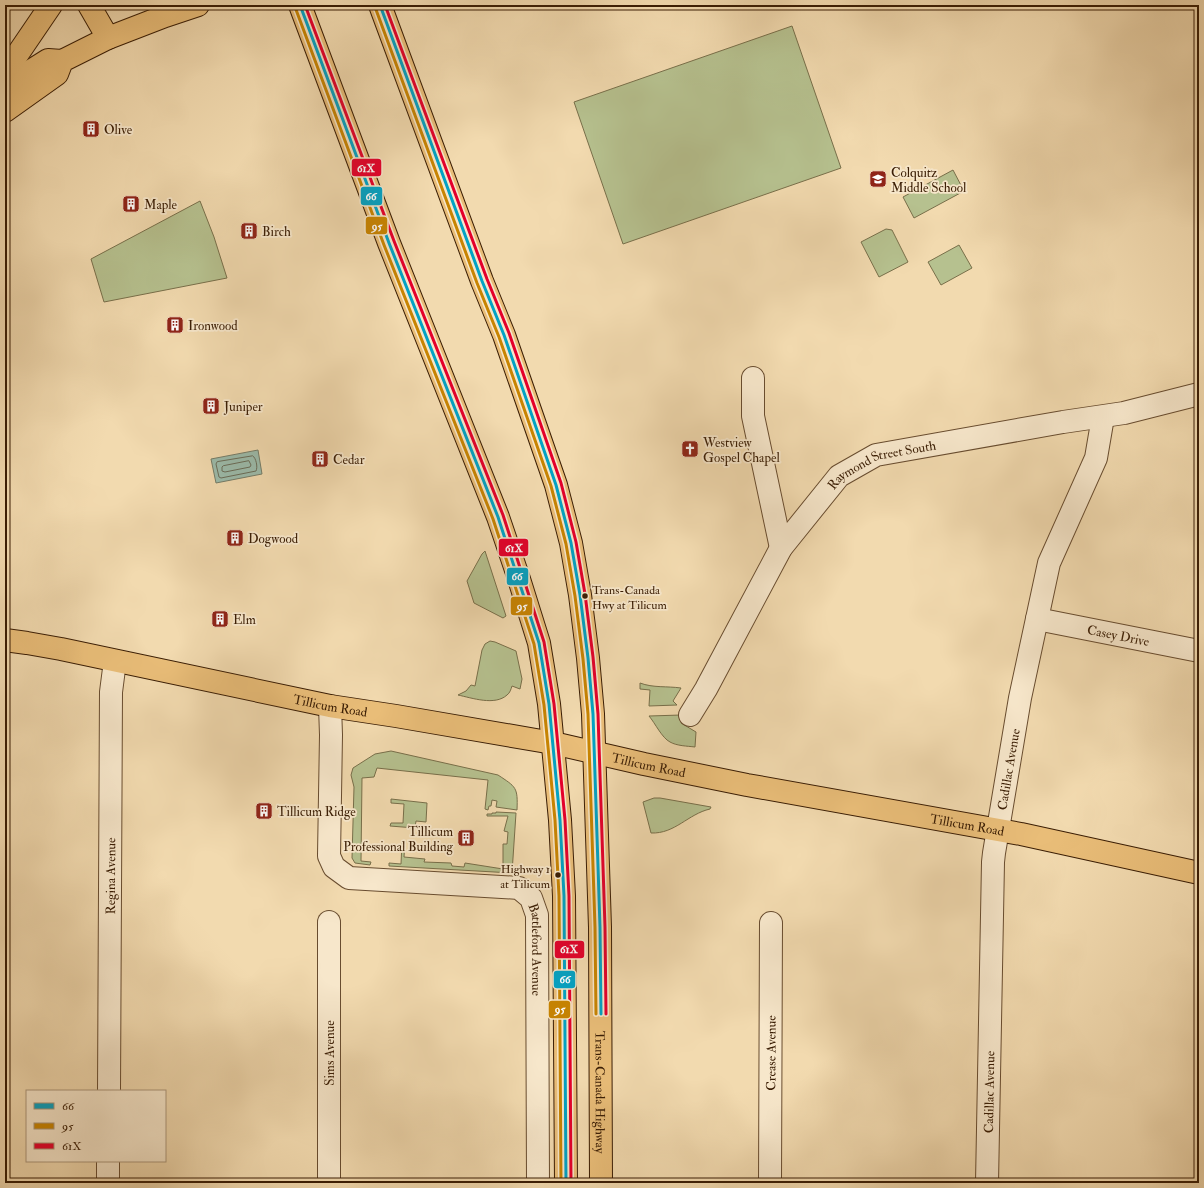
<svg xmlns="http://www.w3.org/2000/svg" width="1204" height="1188" font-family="'IM FELL Double Pica',serif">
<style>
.green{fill:#b6c18f;stroke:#786f4a}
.water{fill:#9bbbab;stroke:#747c68}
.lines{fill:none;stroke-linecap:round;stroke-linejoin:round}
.shore{stroke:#6a6c58;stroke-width:1}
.minor-casing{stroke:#684c2f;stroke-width:24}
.major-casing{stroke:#3a1d04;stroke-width:24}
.highway-casing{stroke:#3a1d04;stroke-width:24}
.minor{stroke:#f7e7cb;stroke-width:22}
.major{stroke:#e9bd78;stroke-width:22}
.highway{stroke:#e9bd78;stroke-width:22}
.bus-1-casing{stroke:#f7e7cb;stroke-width:6}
.bus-2-casing{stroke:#f7e7cb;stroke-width:6}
.bus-3-casing{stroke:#f7e7cb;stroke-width:6}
.bus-1{stroke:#03a2c4;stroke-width:3}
.bus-2{stroke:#c88401;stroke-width:3}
.bus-3{stroke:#e4002b;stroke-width:3}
.bus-dot{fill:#3a1d04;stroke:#f7e7cb;stroke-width:1.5}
.labels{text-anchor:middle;stroke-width:3.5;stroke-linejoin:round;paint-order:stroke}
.bus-label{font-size:12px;fill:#3a1d04;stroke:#f7e7cb;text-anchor:start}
.poi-label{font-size:13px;fill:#3a1d04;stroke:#f7e7cb;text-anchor:start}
.street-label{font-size:13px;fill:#3a1d04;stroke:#f7e7cb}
.line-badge{stroke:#f7e7cb;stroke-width:1.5}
.badge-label{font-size:11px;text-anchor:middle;font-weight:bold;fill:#fff}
</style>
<rect width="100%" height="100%" fill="#f2daaf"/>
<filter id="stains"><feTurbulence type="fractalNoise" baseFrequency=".005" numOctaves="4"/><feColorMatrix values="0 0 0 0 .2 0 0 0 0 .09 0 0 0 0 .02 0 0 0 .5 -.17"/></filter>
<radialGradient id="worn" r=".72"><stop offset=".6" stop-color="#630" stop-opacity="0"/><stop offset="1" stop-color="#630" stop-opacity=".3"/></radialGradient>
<path class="green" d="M792,26L841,168L623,244L574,102Z
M953,170L964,191L914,218L903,197Z
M200,201L214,237L227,278L104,302L91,259Z
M886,229L892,230L908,262L879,277L861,242Z
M959,245L972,268L941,285L928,262Z
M485,551L506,616L503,618L474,603L467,581L482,554Z
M490,641L495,642L516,651L522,679L520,689L512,686C511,689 510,693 507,695C495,706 472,698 458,695L466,691L471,685L475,686L482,650L485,644Z
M640,683C653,688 667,686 681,688L673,701L677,705L649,706L650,690L640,689Z
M681,715L683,718L681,723L696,732L695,747C687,746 677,746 670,742C662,738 655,723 649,716Z
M391,751L498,775C516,787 518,787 517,810L496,807L497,801L492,800L491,806H489L488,810L485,809L488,780L377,768L374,777L362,778L361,861L371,862L370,865L355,863L352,858L354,787L351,775L353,768L375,754Z
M654,798H660L711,807L710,809C688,814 675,834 651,833L643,802Z
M391,799L427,803L426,822L416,821L415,828L390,826L391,823H403L404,804L391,803Z
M496,812L516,813L512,873L389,866V863L401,864L402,842H405L404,857L425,859L424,862L451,863L452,866L464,867L465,863L503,869V844H507L508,832L504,831L508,816H487V814H492V813H496Z"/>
<path class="water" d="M258,450L262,474L216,483L211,459Z"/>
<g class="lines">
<path class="shore" d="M253,456C256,458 258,467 256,471L221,478L219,477L216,464L217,462Z
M249,461L251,465L250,467L225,472L222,471V467L223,466Z"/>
<defs>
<g id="minor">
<path d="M753,378V416L781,548"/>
<path id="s1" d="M1037,619L1199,651"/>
<path id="s2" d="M330,706L331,735L329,856L334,867L349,878L519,888L531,898L537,915L538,1183"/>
<path id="s3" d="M690,715L706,689L781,548L839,476L876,455L1063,422L1124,413L1199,394"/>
<path id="s4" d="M109,1091L111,692L115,661"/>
<path d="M108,1183V1161"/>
<path d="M329,1183V922"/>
<path id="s5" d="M770,1183L771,923"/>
<path id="s6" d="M987,1183L993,862L994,853L1020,698L1049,563L1096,458L1103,417"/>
</g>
<g id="major">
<path d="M5,87L48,60L62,61"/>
<path d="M5,111L57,74L62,61L108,38L165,16L198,5"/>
<path id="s7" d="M5,640L27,643L61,649L330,706L396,716L553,743L644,764L747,785L1021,834L1199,873"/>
</g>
<g id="highway">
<path d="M89,5L108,38"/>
<path d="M300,5L389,243L498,517L519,579L539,643L549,704L560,820L564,896L566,1183"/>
<path id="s8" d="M380,5L482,281L504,335L556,485L571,543L580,595L588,658L593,714L600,927L601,1183"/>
<path d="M5,68L17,55L51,5"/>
</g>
</defs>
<use href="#minor" class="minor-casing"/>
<use href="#major" class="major-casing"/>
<use href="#highway" class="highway-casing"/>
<use href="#minor" class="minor"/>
<use href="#major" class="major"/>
<use href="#highway" class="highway"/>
<defs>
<path id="bus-1" d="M300,5L389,243L498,517L539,643L549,704L560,820L564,896L566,1183
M380,5L482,281L504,335L556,485L571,543L580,595L588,658L593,714L600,927L601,1014"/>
<path id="bus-2" d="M295,7L384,245L493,519L534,644L544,705L555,820L559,896L561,1183
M375,7L477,283L499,337L551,486L566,544L575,596L583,659L588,714L595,927L596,1014"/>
<path id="bus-3" d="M305,5L394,241L503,515L544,642L554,704L565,820L569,896L571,1183
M385,5L487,279L509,333L561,483L576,542L585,594L593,657L598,714L605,927L606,1014"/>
</defs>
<use href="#bus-1" class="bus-1-casing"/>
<use href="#bus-2" class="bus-2-casing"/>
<use href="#bus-3" class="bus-3-casing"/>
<use href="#bus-1" class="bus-1"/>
<use href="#bus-2" class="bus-2"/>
<use href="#bus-3" class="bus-3"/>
</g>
<defs>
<symbol id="building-square" viewBox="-11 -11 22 22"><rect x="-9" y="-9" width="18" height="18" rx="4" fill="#8f2418" stroke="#f7e7cb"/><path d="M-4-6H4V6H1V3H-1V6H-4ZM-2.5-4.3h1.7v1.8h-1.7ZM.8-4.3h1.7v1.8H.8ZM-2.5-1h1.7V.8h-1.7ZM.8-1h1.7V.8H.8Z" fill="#fff"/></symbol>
<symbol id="school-square" viewBox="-11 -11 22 22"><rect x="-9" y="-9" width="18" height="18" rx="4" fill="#8f2418" stroke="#f7e7cb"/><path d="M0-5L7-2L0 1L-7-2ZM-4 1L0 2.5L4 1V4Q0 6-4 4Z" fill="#fff"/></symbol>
<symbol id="church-square" viewBox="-11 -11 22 22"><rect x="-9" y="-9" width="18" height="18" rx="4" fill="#8f2418" stroke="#f7e7cb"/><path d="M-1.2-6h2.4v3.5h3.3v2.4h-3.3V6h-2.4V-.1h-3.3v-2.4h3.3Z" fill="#fff"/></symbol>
</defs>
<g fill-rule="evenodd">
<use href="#building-square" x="81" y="119" width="20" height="20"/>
<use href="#school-square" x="868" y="169" width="20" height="20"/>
<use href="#building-square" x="121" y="194" width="20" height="20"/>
<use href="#building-square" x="239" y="221" width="20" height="20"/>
<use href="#building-square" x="165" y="315" width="20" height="20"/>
<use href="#building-square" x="201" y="396" width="20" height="20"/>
<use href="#church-square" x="680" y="439" width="20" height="20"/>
<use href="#building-square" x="310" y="449" width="20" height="20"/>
<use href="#building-square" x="225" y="528" width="20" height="20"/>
<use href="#building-square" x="210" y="609" width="20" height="20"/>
<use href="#building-square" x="254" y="801" width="20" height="20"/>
<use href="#building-square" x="456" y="828" width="20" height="20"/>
</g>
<g class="bus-dot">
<circle cx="585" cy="596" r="3.5"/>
<circle cx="558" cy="875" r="3.5"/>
</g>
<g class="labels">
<g class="bus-label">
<text x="592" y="594">Trans-Canada<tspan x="592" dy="15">Hwy at Tilicum</tspan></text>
<text x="550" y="873" text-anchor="end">Highway 1<tspan x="550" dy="15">at Tilicum</tspan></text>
</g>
<g class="poi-label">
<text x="104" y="134">Olive</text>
<text x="891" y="177">Colquitz<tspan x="891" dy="15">Middle School</tspan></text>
<text x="144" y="209">Maple</text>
<text x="262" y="236">Birch</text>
<text x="188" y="330">Ironwood</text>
<text x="224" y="411">Juniper</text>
<text x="703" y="447">Westview<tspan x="703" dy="15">Gospel Chapel</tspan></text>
<text x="333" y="464">Cedar</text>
<text x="248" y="543">Dogwood</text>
<text x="233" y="624">Elm</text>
<text x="277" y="816">Tillicum Ridge</text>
<text x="453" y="836" text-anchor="end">Tillicum<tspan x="453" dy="15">Professional Building</tspan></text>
</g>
<g class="street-label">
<text dy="5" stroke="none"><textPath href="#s3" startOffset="327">Raymond Street South</textPath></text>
<text dy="5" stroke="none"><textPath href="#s1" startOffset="83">Casey Drive</textPath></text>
<text dy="5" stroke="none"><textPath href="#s7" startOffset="332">Tillicum Road</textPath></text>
<text dy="5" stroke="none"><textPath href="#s7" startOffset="656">Tillicum Road</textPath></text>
<text dy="5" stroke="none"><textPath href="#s6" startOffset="415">Cadillac Avenue</textPath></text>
<text dy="5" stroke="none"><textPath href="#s7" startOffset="980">Tillicum Road</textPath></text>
<text dy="5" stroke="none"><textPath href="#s4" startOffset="215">Regina Avenue</textPath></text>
<text dy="5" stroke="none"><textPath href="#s2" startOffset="419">Battleford Avenue</textPath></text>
<text transform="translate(329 1053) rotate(-90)" y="5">Sims Avenue</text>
<text dy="5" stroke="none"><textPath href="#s5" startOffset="130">Crease Avenue</textPath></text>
<text dy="5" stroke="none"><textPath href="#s6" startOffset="91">Cadillac Avenue</textPath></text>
<text dy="5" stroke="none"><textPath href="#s8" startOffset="1122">Trans-Canada Highway</textPath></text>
</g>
</g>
<g class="line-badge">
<rect x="351" y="158" width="31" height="19" rx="4" fill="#e4002b"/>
<rect x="360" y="186" width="23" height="20" rx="4" fill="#03a2c4"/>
<rect x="365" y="216" width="23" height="19" rx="4" fill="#c88401"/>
<rect x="498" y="538" width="31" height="19" rx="4" fill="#e4002b"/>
<rect x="506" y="567" width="23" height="19" rx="4" fill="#03a2c4"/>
<rect x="510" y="596" width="23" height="20" rx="4" fill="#c88401"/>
<rect x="554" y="940" width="31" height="19" rx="4" fill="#e4002b"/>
<rect x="553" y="970" width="23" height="19" rx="4" fill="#03a2c4"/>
<rect x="548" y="1000" width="23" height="19" rx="4" fill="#c88401"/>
</g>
<g class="badge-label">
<text x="366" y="172">61X</text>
<text x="371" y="200">66</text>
<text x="377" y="230">95</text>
<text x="514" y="552">61X</text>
<text x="517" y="580">66</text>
<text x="522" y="610">95</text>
<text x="569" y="953">61X</text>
<text x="565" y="983">66</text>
<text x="560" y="1013">95</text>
</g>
<rect width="1204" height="1188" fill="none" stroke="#f2daaf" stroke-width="20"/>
<rect x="6" y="6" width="1192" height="1176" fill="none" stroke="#3a1d04" stroke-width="2"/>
<rect x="10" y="10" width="1184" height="1168" fill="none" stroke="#3a1d04"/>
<rect x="26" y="1090" width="140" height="72" fill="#f7e7cb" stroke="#ab967b"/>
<rect x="34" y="1103" width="20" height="6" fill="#03a2c4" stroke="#ab967b"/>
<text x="62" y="1110" font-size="12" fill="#3a1d04">66</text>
<rect x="34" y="1123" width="20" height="6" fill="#c88401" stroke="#ab967b"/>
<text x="62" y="1130" font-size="12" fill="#3a1d04">95</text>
<rect x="34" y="1143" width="20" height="6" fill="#e4002b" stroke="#ab967b"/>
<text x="62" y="1150" font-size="12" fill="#3a1d04">61X</text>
<rect width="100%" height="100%" filter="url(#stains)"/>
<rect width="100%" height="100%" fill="url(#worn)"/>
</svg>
